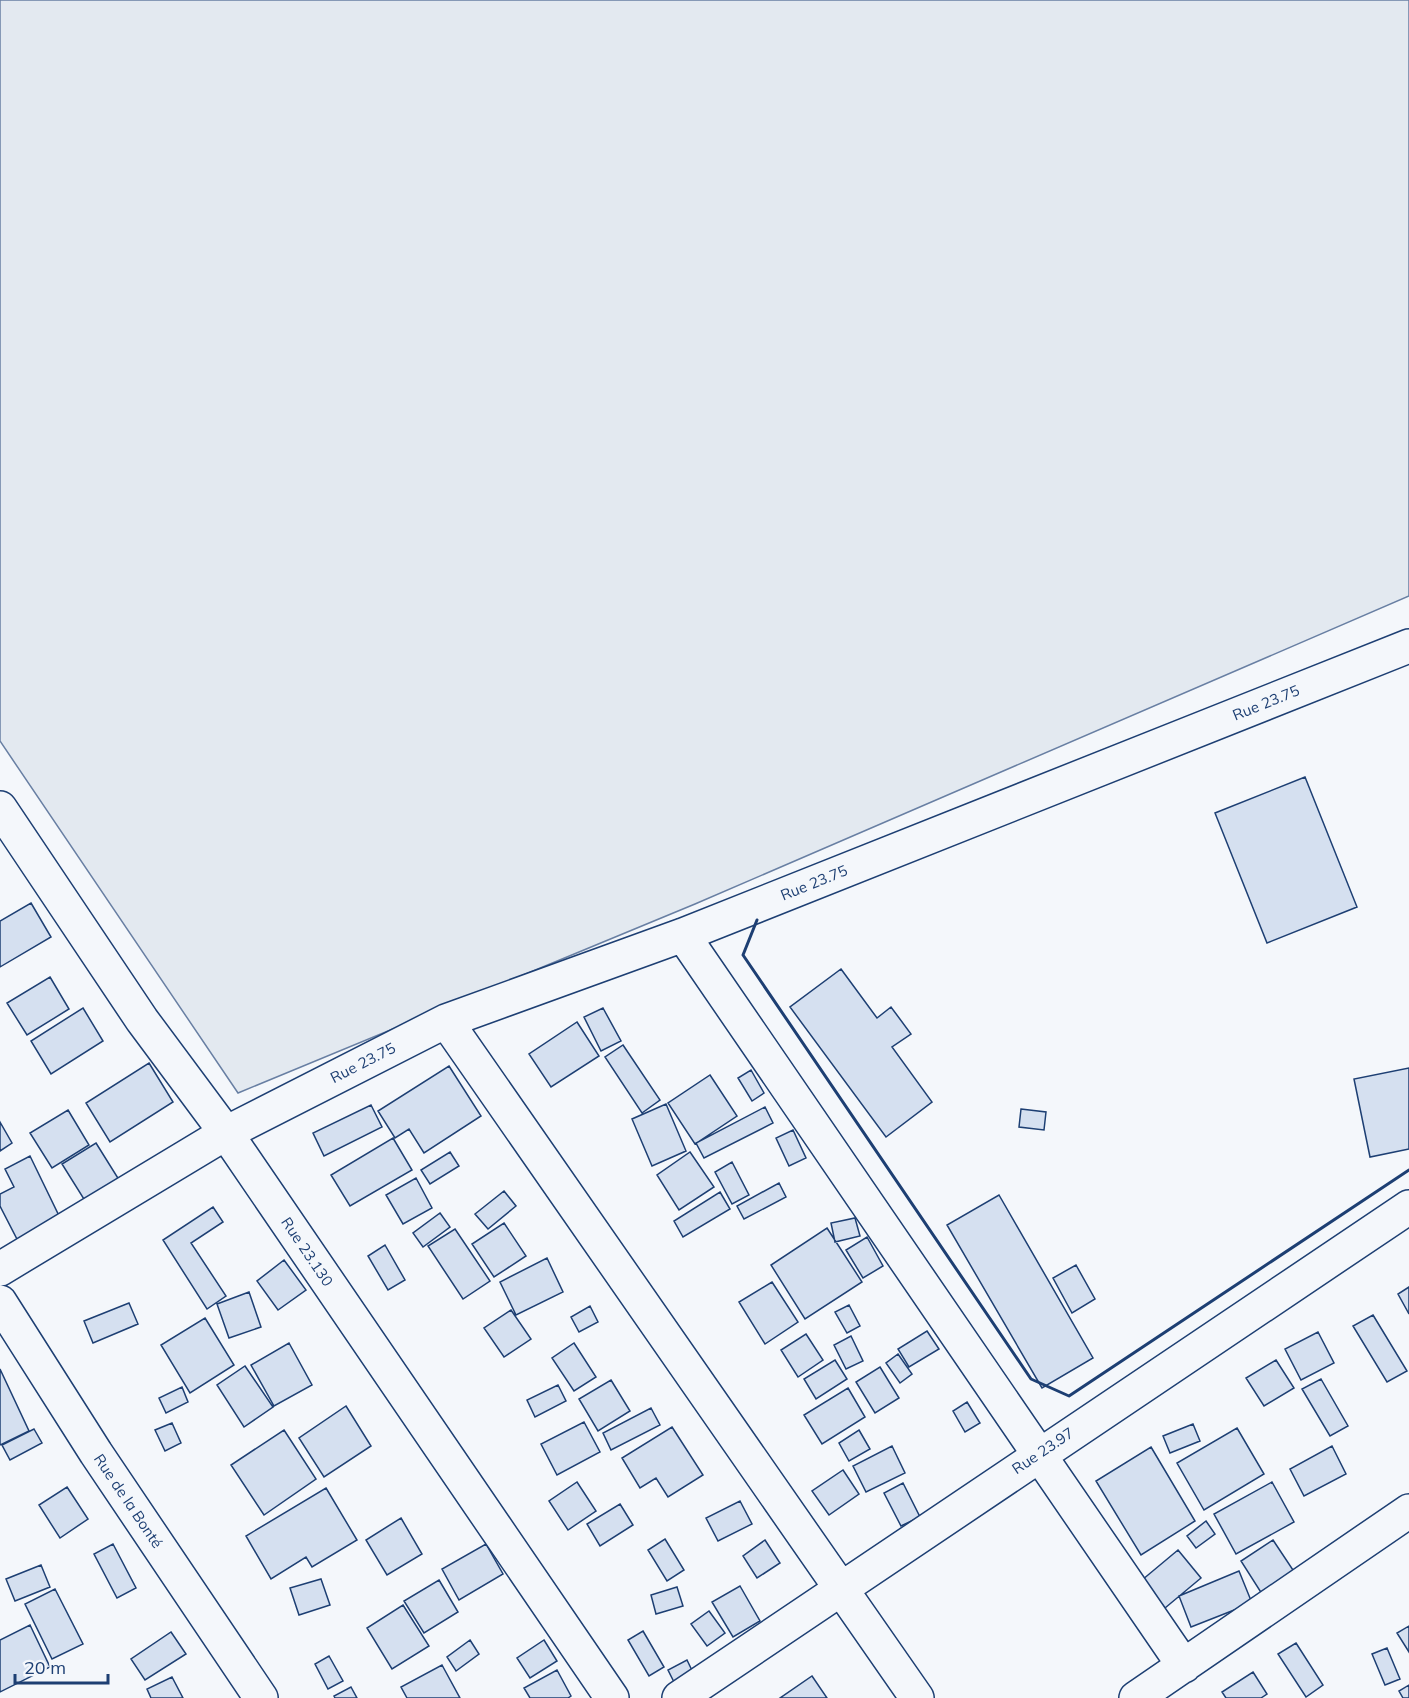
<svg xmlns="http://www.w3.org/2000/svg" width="1409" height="1698" font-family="Mulish,sans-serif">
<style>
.green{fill:#e3e9f0;stroke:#687fa3;stroke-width:1.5}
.building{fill:#d5e0f0;stroke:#1d3f73;stroke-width:1.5}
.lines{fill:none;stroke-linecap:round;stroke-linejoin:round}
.minor-casing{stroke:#1d3f73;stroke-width:36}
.minor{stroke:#f4f7fb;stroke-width:33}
.wall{stroke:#1d3f73;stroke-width:3}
.labels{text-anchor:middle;stroke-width:4.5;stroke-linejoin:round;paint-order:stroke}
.street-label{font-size:15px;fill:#1d3f73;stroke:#f4f7fb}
</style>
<rect width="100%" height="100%" fill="#f4f7fb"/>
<path class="green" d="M0,0H1409V596L695,904L238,1093L0,741Z"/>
<path class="building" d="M1305,777L1357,907L1267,943L1215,813Z
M31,903L51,937L0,967V921Z
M841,969L877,1018L891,1007L911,1034L892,1047L932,1102L886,1137L790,1007Z
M50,977L69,1009L27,1035L7,1003Z
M83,1008L103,1041L51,1074L31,1041Z
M603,1008L621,1041L601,1051L584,1017Z
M577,1022L599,1056L551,1087L529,1054Z
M623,1045L660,1100L642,1113L605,1057Z
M149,1063L173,1102L110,1142L86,1103Z
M449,1066L481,1116L424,1153L409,1129L395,1138L378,1111Z
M1409,1068V1149L1370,1157L1354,1079Z
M751,1070L764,1093L752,1101L738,1078Z
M710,1075L737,1116L695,1144L668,1103Z
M666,1104L686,1151L652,1166L632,1119Z
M371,1105L382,1127L324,1156L313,1133Z
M765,1107L773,1123L704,1158L696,1143Z
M1021,1109L1046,1112L1044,1130L1019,1127Z
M68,1110L89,1145L52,1168L30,1133Z
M0,1122L12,1143L0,1151Z
M793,1130L806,1158L789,1166L776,1138Z
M393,1138L412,1170L350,1206L331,1175Z
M96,1143L121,1183L87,1204L62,1164Z
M450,1152L459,1166L430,1184L421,1170Z
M690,1152L714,1187L679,1210L657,1175Z
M30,1156L62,1222L19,1243L0,1206V1194L14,1187L5,1169Z
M732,1162L749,1195L732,1204L715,1172Z
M416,1178L432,1208L403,1224L386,1195Z
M779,1183L786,1197L744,1219L737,1206Z
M504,1191L516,1206L488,1229L475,1214Z
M720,1192L730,1209L683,1237L674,1221Z
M999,1195L1093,1358L1042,1388L947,1225Z
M213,1207L223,1222L191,1243L226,1296L207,1309L163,1240Z
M440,1213L450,1227L423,1247L413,1233Z
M855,1218L860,1236L835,1242L831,1223Z
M504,1223L526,1256L494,1277L472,1244Z
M827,1228L862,1282L805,1319L771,1265Z
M455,1229L490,1281L463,1299L428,1246Z
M867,1237L883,1266L863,1278L846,1250Z
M385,1245L405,1280L388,1290L368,1256Z
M547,1258L563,1292L516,1315L500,1282Z
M284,1260L306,1290L278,1310L257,1281Z
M1076,1265L1095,1299L1072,1313L1053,1278Z
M772,1282L798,1322L765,1344L739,1302Z
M1409,1287V1314L1398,1294Z
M249,1292L261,1327L229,1338L217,1304Z
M129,1303L138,1324L93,1343L84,1321Z
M849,1305L860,1326L847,1333L835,1312Z
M590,1306L598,1322L579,1332L571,1317Z
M511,1310L531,1339L504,1357L484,1328Z
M1373,1315L1407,1371L1387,1382L1353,1326Z
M205,1318L234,1365L190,1393L161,1345Z
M927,1331L939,1349L909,1367L898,1349Z
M1318,1332L1334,1363L1301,1380L1285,1349Z
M806,1334L823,1360L798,1377L781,1350Z
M851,1336L863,1361L846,1369L834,1345Z
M289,1343L312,1385L274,1406L251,1365Z
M574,1343L596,1377L574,1391L552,1358Z
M898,1354L912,1374L900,1383L886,1363Z
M835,1360L847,1379L816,1399L804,1379Z
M1276,1360L1294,1388L1264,1406L1246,1378Z
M245,1366L273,1407L244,1427L217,1385Z
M880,1367L899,1398L875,1413L856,1382Z
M0,1369L29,1431L0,1445Z
M1321,1379L1348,1426L1330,1436L1302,1389Z
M611,1380L630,1411L598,1431L579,1399Z
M558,1385L566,1401L535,1417L527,1400Z
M182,1387L188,1402L166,1413L159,1398Z
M848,1388L865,1417L822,1444L804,1415Z
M967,1402L980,1423L965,1432L953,1411Z
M346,1406L371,1446L324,1477L299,1438Z
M651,1408L660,1425L611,1450L603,1433Z
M584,1422L600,1452L557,1475L541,1444Z
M172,1423L181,1443L165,1451L155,1430Z
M1193,1424L1200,1441L1170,1453L1163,1436Z
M672,1427L703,1475L668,1497L656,1478L640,1488L622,1458Z
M1237,1428L1264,1474L1204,1510L1177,1463Z
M34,1429L42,1443L10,1460L2,1445Z
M284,1430L316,1479L264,1515L231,1465Z
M859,1430L870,1449L849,1461L839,1443Z
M892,1446L905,1473L866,1492L853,1466Z
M1332,1446L1346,1474L1304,1496L1290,1469Z
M1151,1447L1195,1521L1141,1555L1096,1481Z
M843,1470L859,1494L829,1515L812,1491Z
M577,1482L596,1511L568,1530L549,1501Z
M1272,1482L1294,1522L1236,1554L1214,1514Z
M903,1483L920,1517L901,1526L884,1493Z
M67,1487L88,1519L60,1538L39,1505Z
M326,1488L357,1540L312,1567L306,1557L271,1579L246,1536Z
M740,1501L752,1524L718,1541L706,1518Z
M620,1504L633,1525L600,1546L587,1524Z
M401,1518L422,1554L387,1575L366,1540Z
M1206,1521L1215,1534L1196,1548L1187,1536Z
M665,1539L684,1570L667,1581L648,1550Z
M765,1540L780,1563L757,1578L743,1556Z
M1273,1540L1295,1573L1262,1594L1241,1561Z
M113,1544L136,1588L117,1598L94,1554Z
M486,1544L503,1574L459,1600L442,1569Z
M1178,1550L1201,1578L1165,1608L1142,1580Z
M41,1565L50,1587L15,1601L6,1579Z
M1239,1571L1252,1603L1191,1627L1179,1596Z
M321,1579L330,1605L299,1615L290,1588Z
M439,1580L458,1612L424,1633L404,1601Z
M740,1586L760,1621L733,1637L712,1602Z
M677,1587L683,1606L656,1614L651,1595Z
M55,1589L83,1644L52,1659L25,1604Z
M403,1605L429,1646L392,1669L367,1628Z
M709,1611L725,1633L707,1646L691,1624Z
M30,1625L50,1667L0,1692V1640Z
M1409,1626V1652L1397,1633Z
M643,1631L664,1667L649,1676L628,1640Z
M171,1632L186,1654L145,1680L131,1659Z
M470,1640L479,1654L456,1671L447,1657Z
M544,1640L557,1661L530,1678L517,1658Z
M1296,1643L1323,1685L1306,1697L1278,1654Z
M1387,1648L1400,1679L1385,1685L1372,1654Z
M329,1656L343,1681L328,1689L315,1664Z
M687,1660L698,1683L679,1692L668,1670Z
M442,1665L460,1698H407L401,1687Z
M557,1670L571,1696L568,1698H530L524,1688Z
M1253,1672L1267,1694L1261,1698H1226L1222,1692Z
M812,1676L827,1698H780Z
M172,1677L183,1698H151L147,1689Z
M1409,1685V1698H1403L1399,1691Z
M351,1687L357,1698H335L334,1696Z"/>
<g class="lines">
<defs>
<path id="minor" d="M0,808L142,1020L226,1133L612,1698
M683,935L1184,1666
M446,1021L917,1698
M0,1269L226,1133L446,1021L683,935L1409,646
M0,1302L96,1453L261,1698
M679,1698L1409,1207
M1136,1698L1409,1511"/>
</defs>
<use href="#minor" class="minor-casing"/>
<use href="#minor" class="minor"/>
<path class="wall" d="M757,920L743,955L1031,1379L1069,1396L1409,1170"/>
</g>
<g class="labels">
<g class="street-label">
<text transform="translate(1266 703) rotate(-22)" y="5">Rue 23.75</text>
<text transform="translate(814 883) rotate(-22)" y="5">Rue 23.75</text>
<text transform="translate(363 1063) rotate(-27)" y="5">Rue 23.75</text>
<text transform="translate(307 1252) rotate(56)" y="5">Rue 23.130</text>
<text transform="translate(1043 1451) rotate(-34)" y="5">Rue 23.97</text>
<text transform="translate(128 1501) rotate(56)" y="5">Rue de la Bonté</text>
</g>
</g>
<path d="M15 1674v9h93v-9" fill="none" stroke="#1d3f73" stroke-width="3"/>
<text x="24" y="1674" font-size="18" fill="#1d3f73" stroke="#f4f7fb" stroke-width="4.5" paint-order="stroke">20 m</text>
</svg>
